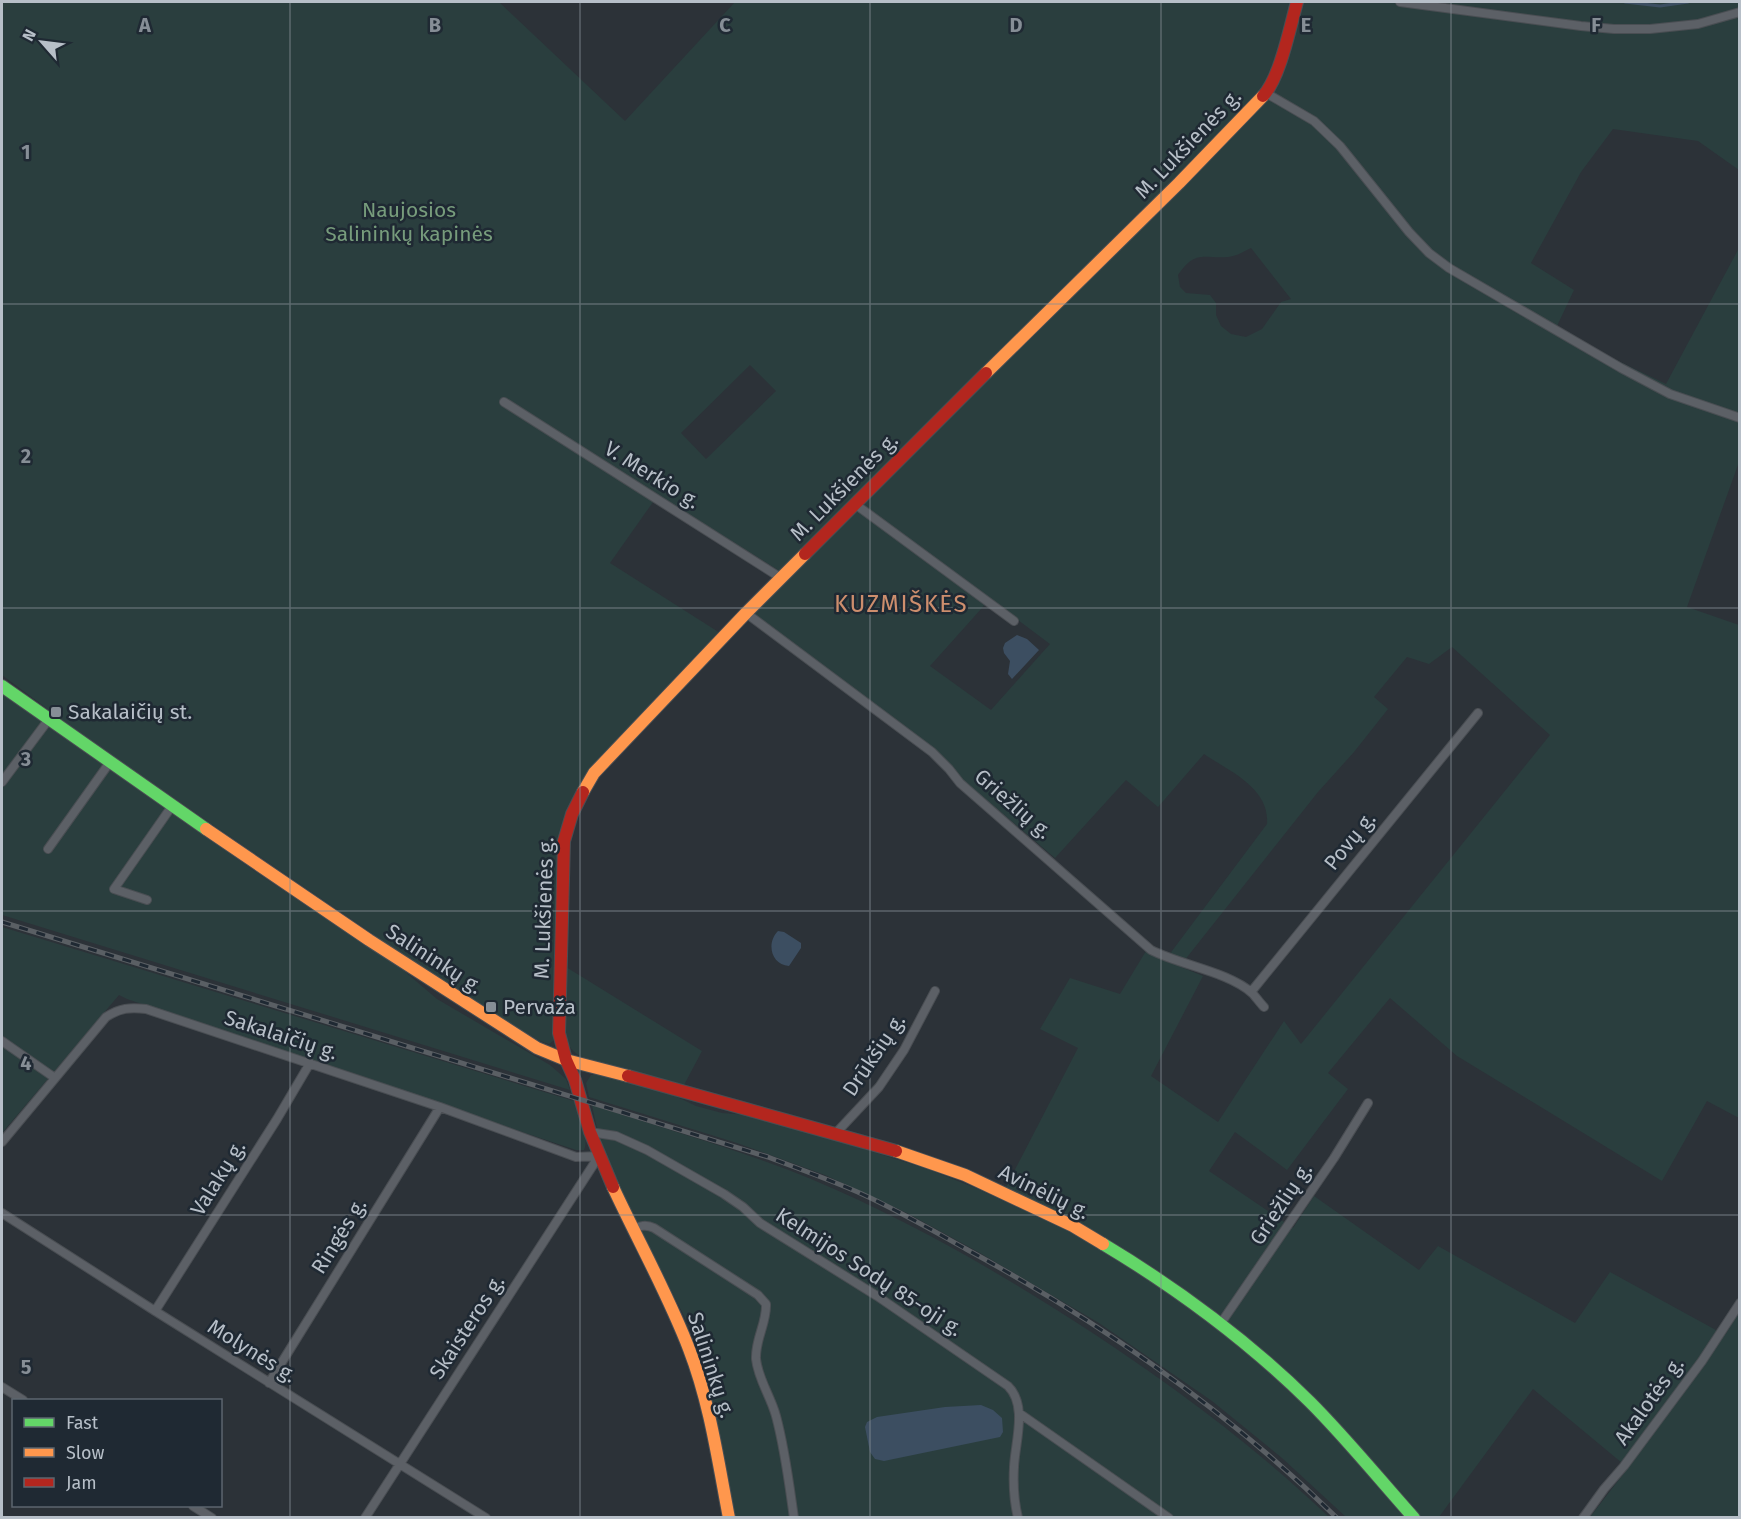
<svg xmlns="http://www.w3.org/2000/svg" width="1741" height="1519" font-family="'Fira Sans',sans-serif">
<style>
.green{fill:#2a3e3e;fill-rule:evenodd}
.water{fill:#3c4e61}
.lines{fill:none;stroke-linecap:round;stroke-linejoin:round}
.stream{stroke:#3c4e61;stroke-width:3}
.street-casing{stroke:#4a4e53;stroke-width:10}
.fast-casing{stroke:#4a4e53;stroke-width:14}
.slow-casing{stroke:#4a4e53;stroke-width:14}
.jam-casing{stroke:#4a4e53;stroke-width:14}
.street{stroke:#5c6066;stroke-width:8}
.fast{stroke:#63d668;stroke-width:12}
.slow{stroke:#ff974d;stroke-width:12}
.jam{stroke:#b3261e;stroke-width:12}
.rail-casing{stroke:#5a5f64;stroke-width:5}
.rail{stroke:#1f2933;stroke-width:3;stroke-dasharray:9;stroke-linecap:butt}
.grid{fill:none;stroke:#868e96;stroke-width:1.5;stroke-opacity:0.55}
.poi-dot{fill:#868e96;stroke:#1f2933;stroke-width:2}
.labels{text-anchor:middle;stroke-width:5;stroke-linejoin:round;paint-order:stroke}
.street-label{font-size:21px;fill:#b7bfc8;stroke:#1f2933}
.park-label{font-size:21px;fill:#779c7c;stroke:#1f2933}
.poi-label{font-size:21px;fill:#b7bfc8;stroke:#1f2933;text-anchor:start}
.quarter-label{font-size:24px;letter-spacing:1.5px;fill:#cd8e6d;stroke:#1f2933}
.grid-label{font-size:20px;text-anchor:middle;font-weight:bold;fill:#868e96;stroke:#1f2933;stroke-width:5;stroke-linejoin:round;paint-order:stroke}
</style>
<rect width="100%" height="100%" fill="#2c3238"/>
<path class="green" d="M2,2H499L625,121L735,2H1291L1275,58L1262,90L781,572L658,495L610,563L720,633L601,757L559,851L553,1041L549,1044L540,1041L455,990L93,743L2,675ZM750,365L776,391L706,459L681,433Z
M1301,2H1739V170L1698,141L1613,129L1581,172L1531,263L1574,290L1557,326L1614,359L1666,384L1739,248V462L1687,607L1739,625V1118L1707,1101L1662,1181L1457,1056L1390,998L1328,1073L1348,1089L1287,1170L1235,1132L1209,1171L1293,1228L1314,1196L1419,1270L1438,1246L1575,1323L1610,1272L1725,1335L1739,1312V1517H1590L1628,1468L1533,1389L1439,1517H1421L1335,1421L1221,1316L1159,1271L1106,1238L1070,1218L1006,1187L1078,1048L1040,1029L1070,978L1120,994L1146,951L1159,958L1203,976L1151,1076L1218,1122L1284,1021L1301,1044L1550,735L1452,647L1429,664L1407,657L1374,697L1388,709L1354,752L1318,792L1184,961L1169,955L1267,824C1270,788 1229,771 1204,754L1158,807L1126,780L1055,858L964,781L755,615L754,613L1266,102L1274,88ZM1251,248L1291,299L1281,302L1262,329L1246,337L1231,334L1221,326L1216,315V303L1210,295L1186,293L1180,287L1178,275C1196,249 1203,259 1228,257C1237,256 1243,252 1251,248ZM990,599L1050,644L991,710L930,666Z
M2,693L253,870L403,970L437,999L550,1065L566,1079L570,1090L2,915Z
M2,927L574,1101C578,1115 590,1136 584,1150H576L127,999L119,995L2,1133Z
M566,967L702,1051L684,1085L583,1058C573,1052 568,1047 565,1036Z
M600,1074L671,1094L696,1106L722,1113L748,1115L858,1147L930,1170L978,1189L1087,1240L1192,1309L1258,1363L1311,1412L1407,1517H1346L1282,1458L1212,1401L1099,1323L980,1253L907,1213L825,1175L737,1143L589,1097L586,1083L591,1075Z
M592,1105C665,1129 740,1150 811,1179C902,1217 988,1266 1071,1319C1163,1378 1250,1442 1329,1517H735L702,1351L611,1173L596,1124Z"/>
<path class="water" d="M1017,635L1027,639L1039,650L1012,679L1008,674L1010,661L1004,653L1003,648L1005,643Z
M778,931L784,932L801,943V948L789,966C771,965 766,943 778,931Z
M981,1405L993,1410L1002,1418L1003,1432L1000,1437L884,1461L875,1459L870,1452L865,1427L867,1422L877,1417L945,1407Z"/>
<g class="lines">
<path class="stream" d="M1625,2L1660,6L1688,2"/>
<defs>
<path id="street" d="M1400,2L1581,26L1614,29H1650L1698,24L1740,12
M1266,93L1314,121L1340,146L1409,232L1429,253L1449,268L1621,368L1670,394L1740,418
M504,402L781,578
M855,504L1014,621
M746,613L932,752L949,769L960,783L1151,950C1180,965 1229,972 1252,993C1256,997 1260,1003 1264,1007
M2,782L49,719
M48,849L110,762
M147,900L114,889L172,806
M1251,992L1478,713
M2,1041L55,1078
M590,1132L616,1136L647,1150L724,1194L743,1207L760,1223L877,1296L1008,1386C1028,1406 1015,1442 1014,1467C1013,1484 1014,1501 1018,1518
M836,1133L879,1087L904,1050L935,991
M2,1142L106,1017C120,1008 130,1007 146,1009L440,1107L576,1157L599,1156
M2,1213L155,1311L486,1518
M632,1229C640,1226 646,1224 654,1228L758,1295L766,1304C767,1323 755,1339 756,1359C758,1379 771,1397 776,1416C785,1449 789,1483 794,1518
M155,1311L277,1119L310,1063
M1221,1323L1334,1158L1368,1103
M269,1383L440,1107
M2,1387L23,1400
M1019,1413L1169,1518
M193,1506L212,1518
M365,1518L599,1156
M1583,1518L1604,1489L1624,1466L1702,1361L1740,1303"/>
<path id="fast" d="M2,686L206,829
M1103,1244C1178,1289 1248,1341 1310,1402C1346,1438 1380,1480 1414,1518"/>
<path id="slow" d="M986,373L1179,183L1263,96
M583,792L594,773L746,613L805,554
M206,829L369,940L537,1048L566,1060L628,1076
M896,1151L965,1175L1073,1226L1103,1244
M613,1187C638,1241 668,1294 689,1349C710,1403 718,1461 729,1518"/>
<path id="jam" d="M1263,96C1280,78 1290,27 1297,2
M805,554L986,373
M583,792L572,814L564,841L559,1033L566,1060L575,1080L590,1132L613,1187
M628,1076L896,1151"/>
</defs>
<use href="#street" class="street-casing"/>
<use href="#fast" class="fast-casing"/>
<use href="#slow" class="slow-casing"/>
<use href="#jam" class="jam-casing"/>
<use href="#street" class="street"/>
<use href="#fast" class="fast"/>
<use href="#slow" class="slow"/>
<use href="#jam" class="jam"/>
<defs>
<path id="rail" d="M2,922L768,1157C799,1169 831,1180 862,1194C897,1210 932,1230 966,1249C1100,1322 1228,1411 1337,1518"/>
</defs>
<use href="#rail" class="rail-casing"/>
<use href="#rail" class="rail"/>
</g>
<path class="grid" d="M290,2V1518M580,2V1518M870,2V1518M1161,2V1518M1451,2V1518M2,304H1740M2,608H1740M2,911H1740M2,1215H1740"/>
<g class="poi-dot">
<rect x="50" y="706" width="12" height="12" rx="3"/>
<rect x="485" y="1001" width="12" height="12" rx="3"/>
</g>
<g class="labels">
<g class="street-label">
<text transform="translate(1188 144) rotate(-46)" y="7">M. Lukšienės g.</text>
<text transform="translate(652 475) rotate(32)" y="7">V. Merkio g.</text>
<text transform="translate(844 487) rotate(-45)" y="7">M. Lukšienės g.</text>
<text transform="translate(1013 804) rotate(41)" y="7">Griežlių g.</text>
<text transform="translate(1350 841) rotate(-51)" y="7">Povų g.</text>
<text transform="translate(544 908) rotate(-88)" y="7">M. Lukšienės g.</text>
<text transform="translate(434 959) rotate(33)" y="7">Salininkų g.</text>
<text transform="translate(281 1035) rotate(18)" y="7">Sakalaičių g.</text>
<text transform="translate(874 1055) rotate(-56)" y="7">Drūkšių g.</text>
<text transform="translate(218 1178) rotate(-58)" y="7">Valakų g.</text>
<text transform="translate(1044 1192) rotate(26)" y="7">Avinėlių g.</text>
<text transform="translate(1281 1204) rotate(-56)" y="7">Griežlių g.</text>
<text transform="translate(339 1236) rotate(-58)" y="7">Ringės g.</text>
<text transform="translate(869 1272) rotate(33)" y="7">Kelmijos Sodų 85-oji g.</text>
<text transform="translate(467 1327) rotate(-57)" y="7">Skaisteros g.</text>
<text transform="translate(252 1351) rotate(32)" y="7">Molynės g.</text>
<text transform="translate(711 1365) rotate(72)" y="7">Salininkų g.</text>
<text transform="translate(1649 1401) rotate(-54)" y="7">Akalotės g.</text>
</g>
<g class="park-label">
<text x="409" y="217">Naujosios<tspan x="409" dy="24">Salininkų kapinės</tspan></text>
</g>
<g class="poi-label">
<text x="68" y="719">Sakalaičių st.</text>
<text x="503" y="1014">Pervaža</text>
</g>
<g class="quarter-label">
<text x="901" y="612">KUZMIŠKĖS</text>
</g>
</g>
<g class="grid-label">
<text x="145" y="32">A</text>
<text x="435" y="32">B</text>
<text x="725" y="32">C</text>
<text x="1016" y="32">D</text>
<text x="1306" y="32">E</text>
<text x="1596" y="32">F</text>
<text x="26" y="159">1</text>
<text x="26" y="463">2</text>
<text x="26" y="766">3</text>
<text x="26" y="1070">4</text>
<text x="26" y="1374">5</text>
</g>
<rect width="1741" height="1519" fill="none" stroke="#b7bfc8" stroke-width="6"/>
<rect x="12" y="1399" width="210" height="108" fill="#1f2933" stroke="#5c656f" stroke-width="1.5"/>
<rect x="24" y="1418" width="30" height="9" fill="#63d668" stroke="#5c656f" stroke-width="1.5"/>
<text x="66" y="1429" font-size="18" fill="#b7bfc8">Fast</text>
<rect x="24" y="1448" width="30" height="9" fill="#ff974d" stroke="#5c656f" stroke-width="1.5"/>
<text x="66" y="1459" font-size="18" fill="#b7bfc8">Slow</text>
<rect x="24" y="1478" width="30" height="9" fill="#b3261e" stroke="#5c656f" stroke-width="1.5"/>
<text x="66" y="1489" font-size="18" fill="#b7bfc8">Jam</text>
<g transform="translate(42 42) rotate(298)" stroke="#1f2933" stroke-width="4.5" paint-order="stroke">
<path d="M0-4.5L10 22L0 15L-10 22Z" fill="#b7bfc8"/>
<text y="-9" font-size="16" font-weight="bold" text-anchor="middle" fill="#b7bfc8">N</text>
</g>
</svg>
